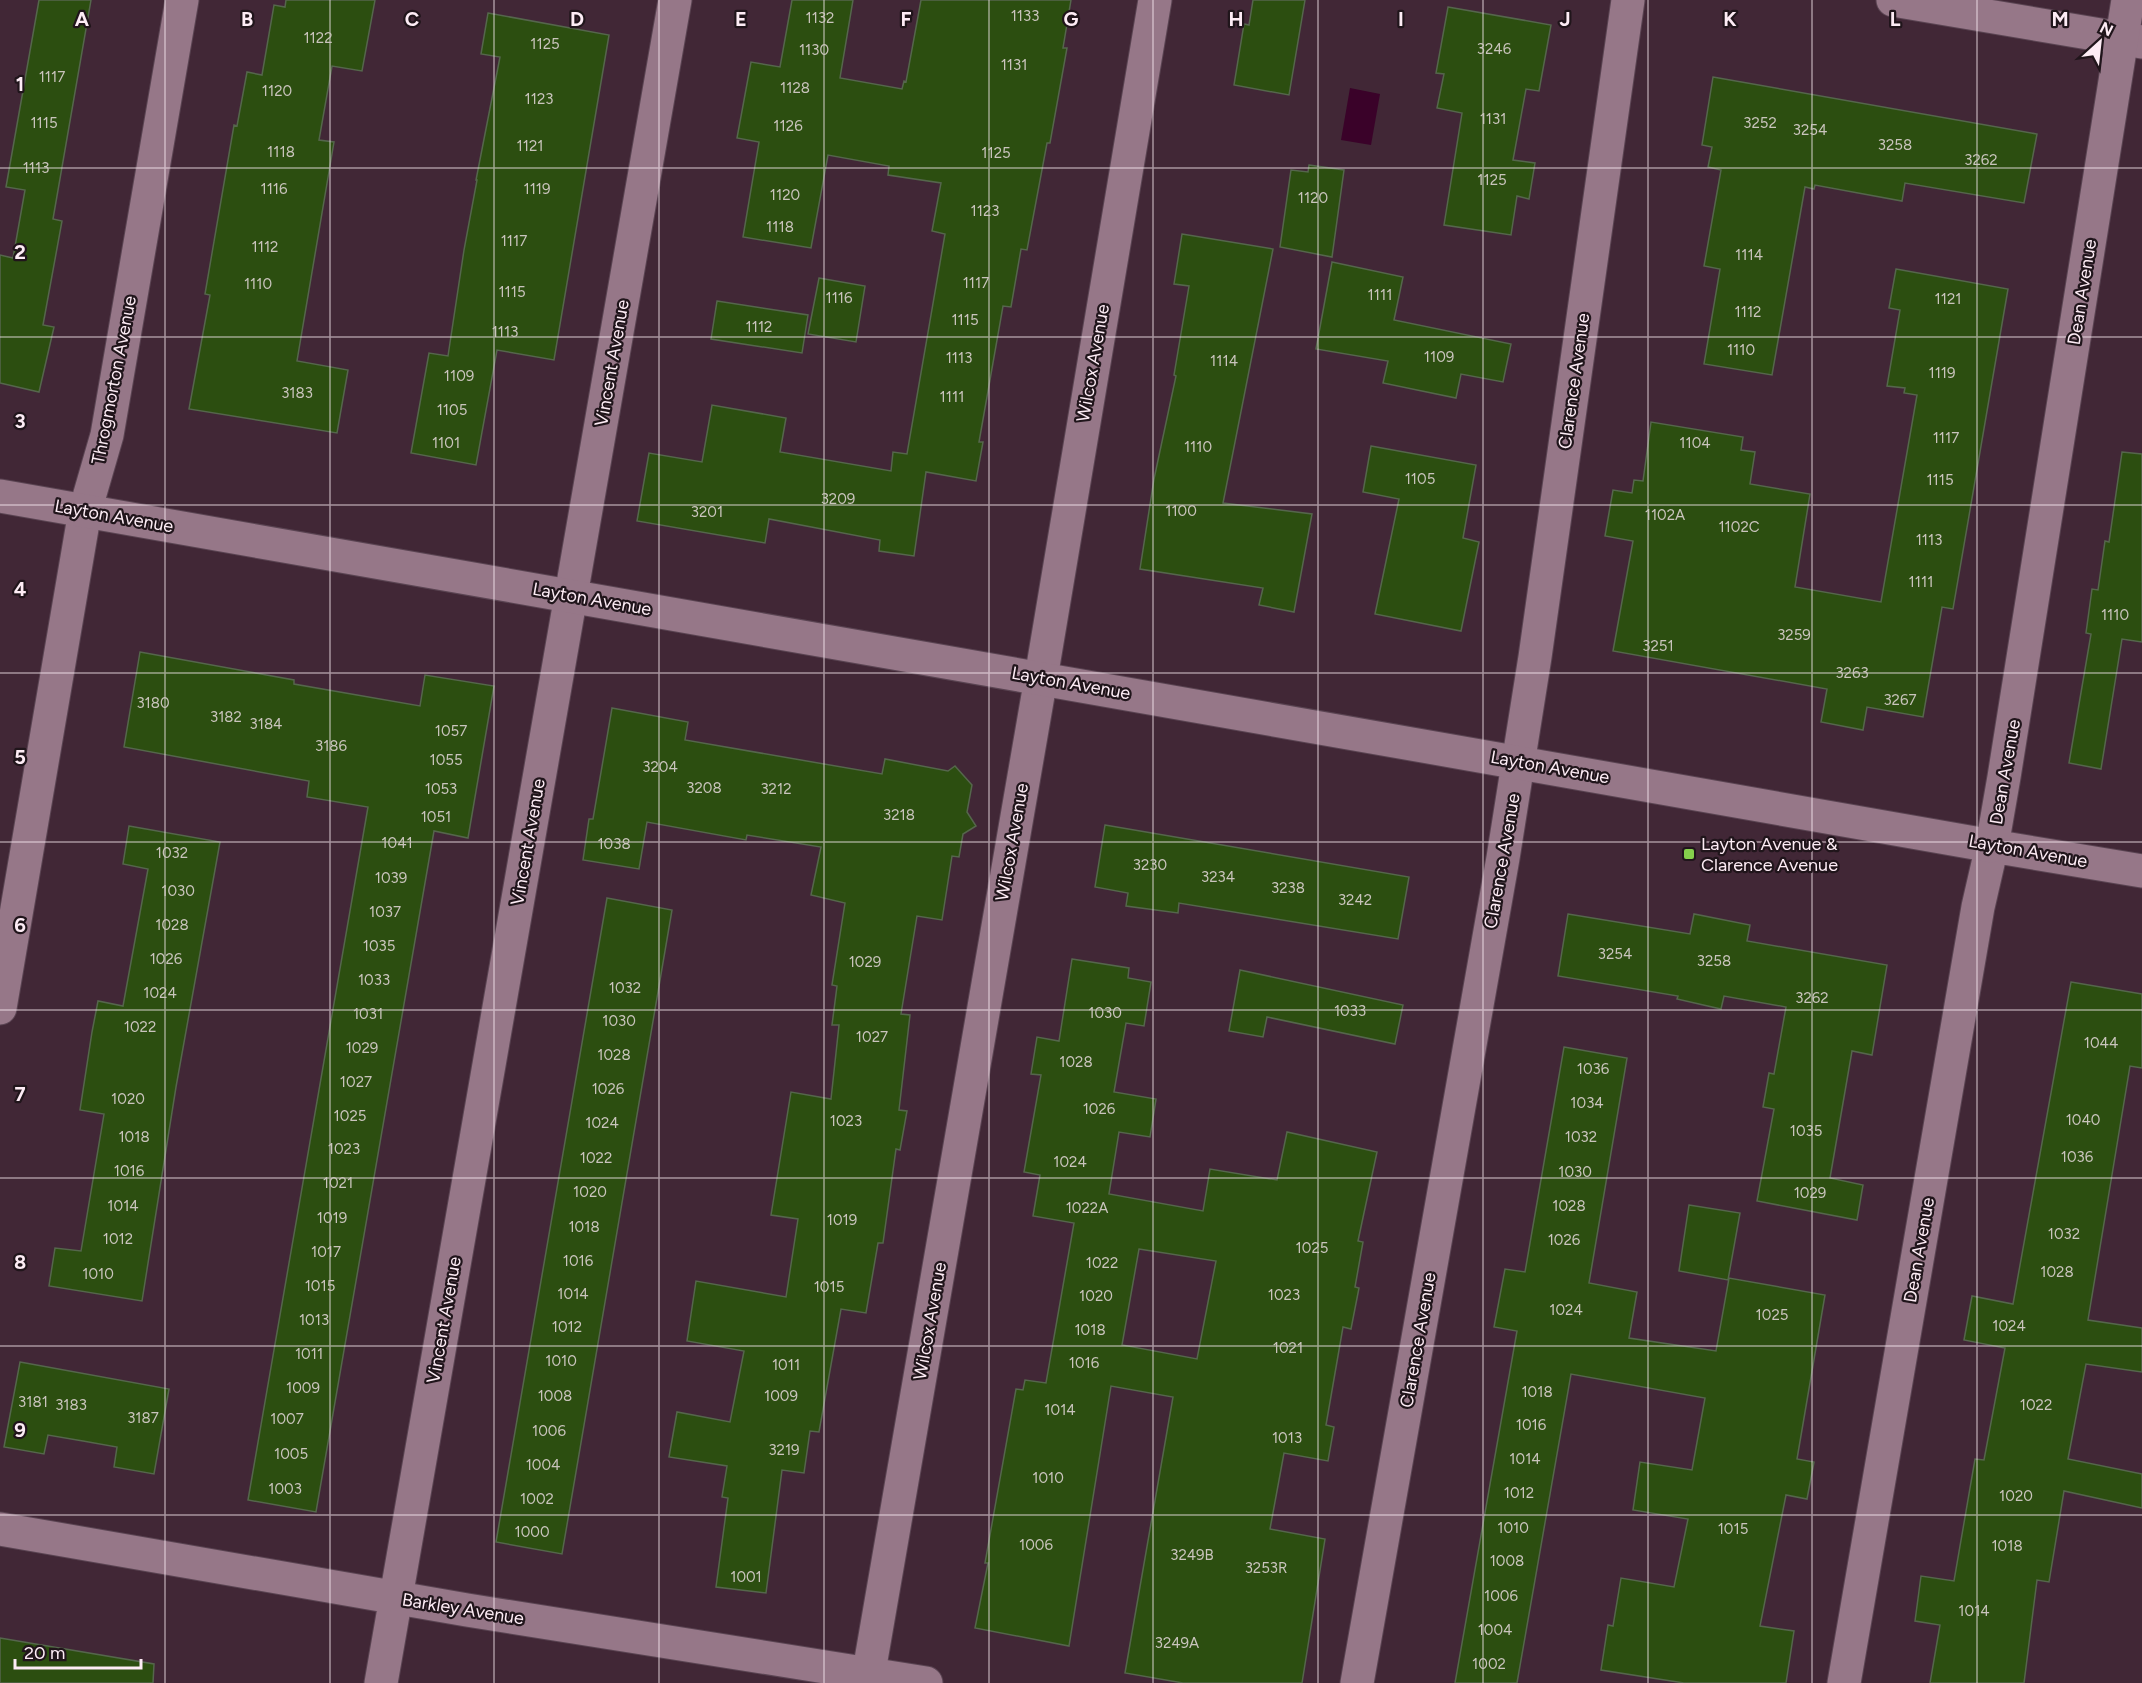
<svg xmlns="http://www.w3.org/2000/svg" width="2142" height="1683" font-family="Figtree,sans-serif">
<style>
.water{fill:#3a0229}
.building{fill:#2c4e10;stroke:#55664c;stroke-width:1.5;fill-rule:evenodd}
.lines{fill:none;stroke-linecap:round;stroke-linejoin:round}
.street-casing{stroke:#5a4452;stroke-width:35}
.secondary-casing{stroke:#5a4452;stroke-width:35}
.street{stroke:#967788;stroke-width:33}
.secondary{stroke:#967788;stroke-width:33}
.grid{fill:none;stroke:#fdecf5;stroke-width:1.5;stroke-opacity:0.55}
.poi-dot{fill:#85cf4c;stroke:#20151b;stroke-width:2}
.labels{text-anchor:middle;stroke-width:4.5;stroke-linejoin:round;paint-order:stroke}
.number-label{font-size:15px;fill:#c9c4bc}
.street-label{font-size:18px;fill:#fdecf5;stroke:#20151b}
.poi-label{font-size:18px;fill:#fdecf5;stroke:#20151b;text-anchor:start}
.grid-label{font-size:20px;text-anchor:middle;font-weight:bold;fill:#fdecf5;stroke:#20151b;stroke-width:4.5;stroke-linejoin:round;paint-order:stroke}
</style>
<rect width="100%" height="100%" fill="#412736"/>
<path class="water" d="M1350,88L1380,94L1371,145L1341,140Z"/>
<path class="building" d="M39,0H91L53,219L62,221L43,325L54,327L39,392L0,383V255L13,258L25,190L6,187Z
M286,0H375L362,71L332,66L319,140L334,142L297,361L348,370L337,433L189,409L210,295L205,294L234,125L237,126L247,72L262,75L274,5L285,7Z
M792,0H853L840,78L902,89L904,81L906,82L921,0H1071L1063,48H1067L1050,143H1047L1027,250L1021,249L1011,307L1003,306L979,442H983L976,481L926,472L914,556L879,551L880,540L769,519L765,543L637,521L649,453L702,462L712,405L786,418L780,452L891,471L893,452L907,454L945,234L932,231L941,183L888,175L889,166L828,155L811,248L743,237L759,142L737,138L751,62L780,67Z
M1253,0H1305L1289,95L1234,85L1244,24L1249,25Z
M1448,7L1551,25L1539,91L1526,89L1513,160L1535,163L1529,199L1517,196L1511,235L1444,225L1462,113L1437,108L1444,74L1436,73Z
M488,13L609,35L554,360L497,350L476,465L411,453L429,353L448,356L464,250L477,180H476L500,57L481,54Z
M1713,77L2037,134L2024,203L1905,183L1902,201L1815,185L1814,189L1805,187L1772,375L1704,364L1720,269L1704,266L1721,170L1708,167L1712,147L1702,145Z
M1309,165L1344,170L1332,257L1280,247L1291,170L1308,172Z
M1182,234L1273,249L1223,503L1312,514L1294,612L1259,605L1263,588L1140,569L1154,479L1176,376L1174,375L1189,286L1174,284Z
M1332,262L1403,277L1394,320L1511,344L1503,382L1461,374L1456,398L1383,383L1388,361L1316,349Z
M1896,269L2008,289L1953,609L1942,607L1923,717L1867,707L1863,730L1821,722L1827,689L1613,651L1633,541L1605,536L1613,490L1632,493L1634,480L1643,481L1651,422L1743,437L1741,450L1755,452L1750,484L1810,494L1795,587L1881,602L1917,395L1904,393L1905,388L1887,386L1900,310L1889,308Z
M819,278L865,286L856,342L808,334Z
M717,301L808,315L802,353L711,339Z
M1371,446L1476,465L1463,538L1479,542L1461,631L1375,614L1399,499L1363,492Z
M2122,452L2142,454V642L2122,639L2101,769L2069,763L2091,634L2086,633L2092,589L2098,590L2105,541L2109,542Z
M140,652L294,680V684L420,706L425,675L494,686L468,838L434,831L316,1512L248,1500L368,807L307,797L309,781L124,747Z
M612,708L688,722L685,740L882,774L885,759L948,771L955,766L972,785L967,812L976,826L963,834L959,857L952,856L942,920L917,916L901,1014L910,1015L899,1110L907,1111L900,1150L896,1149L883,1243H878L866,1313L841,1309L819,1432L810,1431L804,1473L782,1470L766,1593L716,1587L728,1498L722,1497L727,1466L669,1457L677,1412L730,1422L744,1351L687,1341L696,1281L786,1297L798,1219L771,1215L791,1092L831,1099L839,1025H832L837,986L832,985L845,903L811,895L821,847L747,835L746,840L647,822L639,869L583,860L589,819H593Z
M1105,825L1409,877L1398,939L1179,903L1178,913L1126,906L1128,893L1095,887Z
M129,826L220,842L176,1087L142,1301L49,1286L55,1248L81,1251L104,1114L80,1110L92,1032L98,1001L123,1006L148,869L123,864Z
M607,898L672,910L562,1554L496,1542Z
M1568,914L1690,934L1694,914L1750,925L1747,941L1887,965L1872,1055L1852,1051L1830,1178L1863,1185L1857,1220L1757,1201L1774,1109L1763,1107L1769,1073L1774,1074L1786,1007L1724,996L1721,1009L1677,999L1678,996L1558,976Z
M1072,959L1129,968L1128,978L1151,982L1144,1026L1126,1023L1114,1092L1156,1099L1150,1137L1119,1132L1109,1194L1203,1211L1210,1169L1277,1180L1287,1132L1377,1152L1358,1241L1363,1242L1355,1287L1359,1288L1351,1329L1343,1327L1326,1425L1334,1427L1328,1461L1284,1453L1270,1529L1325,1539L1302,1683H1183L1125,1673L1173,1397L1111,1386L1069,1646L975,1628L988,1563H985L1016,1389L1023,1390L1025,1380L1046,1383L1074,1223L1033,1216L1040,1175L1024,1172L1041,1075L1031,1074L1037,1037L1059,1041ZM1139,1249L1216,1261L1197,1359L1122,1345Z
M1240,970L1403,1005L1395,1044L1267,1017L1263,1037L1229,1031Z
M2071,982L2142,994V1068L2130,1066L2088,1320L2142,1328V1372L2086,1364L2068,1459L2142,1474V1508L2064,1491L2049,1582L2037,1580L2024,1683H1930L1940,1625L1915,1621L1921,1576L1954,1581L1975,1459L1984,1460L2005,1348L1964,1340L1972,1296L2013,1304Z
M1564,1047L1627,1058L1589,1283L1637,1292L1629,1338L1716,1351L1729,1278L1825,1295L1797,1459L1814,1462L1807,1499L1786,1495L1760,1626L1794,1631L1786,1683H1684L1601,1670L1608,1625L1613,1626L1621,1578L1674,1587L1688,1519L1633,1510L1640,1462L1692,1470L1705,1398L1571,1374L1517,1683H1455L1517,1331L1494,1327L1505,1269L1525,1272Z
M1689,1205L1740,1213L1728,1280L1679,1271Z
M20,1362L169,1389L154,1474L114,1467L117,1447L83,1441L48,1435L44,1454L4,1447Z
M0,1638L154,1664L153,1683H0Z"/>
<g class="lines">
<defs>
<path id="street" d="M1893,0L2142,42
M0,1008L85,511L107,435L182,0
M0,1529L467,1610L926,1683
M381,1683L675,0
M867,1683L1041,678L1155,0
M1357,1683L1503,858L1535,657L1628,0
M1844,1683L1978,907L1992,846L2142,871"/>
<path id="secondary" d="M0,496L1992,846L2004,777L2128,0"/>
</defs>
<use href="#street" class="street-casing"/>
<use href="#secondary" class="secondary-casing"/>
<use href="#street" class="street"/>
<use href="#secondary" class="secondary"/>
</g>
<path class="grid" d="M165,0V1683M330,0V1683M494,0V1683M659,0V1683M824,0V1683M989,0V1683M1153,0V1683M1318,0V1683M1483,0V1683M1648,0V1683M1812,0V1683M1977,0V1683M0,168H2142M0,337H2142M0,505H2142M0,673H2142M0,842H2142M0,1010H2142M0,1178H2142M0,1346H2142M0,1515H2142"/>
<rect class="poi-dot" x="1683" y="848" width="12" height="12" rx="3"/>
<g class="labels">
<g class="number-label">
<text x="1025" y="21">1133</text>
<text x="820" y="23">1132</text>
<text x="318" y="43">1122</text>
<text x="545" y="49">1125</text>
<text x="1494" y="54">3246</text>
<text x="814" y="55">1130</text>
<text x="1014" y="70">1131</text>
<text x="52" y="82">1117</text>
<text x="795" y="93">1128</text>
<text x="277" y="96">1120</text>
<text x="539" y="104">1123</text>
<text x="1493" y="124">1131</text>
<text x="44" y="128">1115</text>
<text x="1760" y="128">3252</text>
<text x="788" y="131">1126</text>
<text x="1810" y="135">3254</text>
<text x="1895" y="150">3258</text>
<text x="530" y="151">1121</text>
<text x="281" y="157">1118</text>
<text x="996" y="158">1125</text>
<text x="1981" y="165">3262</text>
<text x="36" y="173">1113</text>
<text x="1492" y="185">1125</text>
<text x="274" y="194">1116</text>
<text x="537" y="194">1119</text>
<text x="785" y="200">1120</text>
<text x="1313" y="203">1120</text>
<text x="985" y="216">1123</text>
<text x="780" y="232">1118</text>
<text x="514" y="246">1117</text>
<text x="265" y="252">1112</text>
<text x="1749" y="260">1114</text>
<text x="976" y="288">1117</text>
<text x="258" y="289">1110</text>
<text x="512" y="297">1115</text>
<text x="1380" y="300">1111</text>
<text x="839" y="303">1116</text>
<text x="1948" y="304">1121</text>
<text x="1748" y="317">1112</text>
<text x="965" y="325">1115</text>
<text x="759" y="332">1112</text>
<text x="505" y="337">1113</text>
<text x="1741" y="355">1110</text>
<text x="1439" y="362">1109</text>
<text x="959" y="363">1113</text>
<text x="1224" y="366">1114</text>
<text x="1942" y="378">1119</text>
<text x="459" y="381">1109</text>
<text x="297" y="398">3183</text>
<text x="952" y="402">1111</text>
<text x="452" y="415">1105</text>
<text x="1946" y="443">1117</text>
<text x="446" y="448">1101</text>
<text x="1695" y="448">1104</text>
<text x="1198" y="452">1110</text>
<text x="1420" y="484">1105</text>
<text x="1940" y="485">1115</text>
<text x="838" y="504">3209</text>
<text x="1181" y="516">1100</text>
<text x="707" y="517">3201</text>
<text x="1665" y="520">1102A</text>
<text x="1739" y="532">1102C</text>
<text x="1929" y="545">1113</text>
<text x="1921" y="587">1111</text>
<text x="2115" y="620">1110</text>
<text x="1794" y="640">3259</text>
<text x="1658" y="651">3251</text>
<text x="1852" y="678">3263</text>
<text x="1900" y="705">3267</text>
<text x="153" y="708">3180</text>
<text x="226" y="722">3182</text>
<text x="266" y="729">3184</text>
<text x="451" y="736">1057</text>
<text x="331" y="751">3186</text>
<text x="446" y="765">1055</text>
<text x="660" y="772">3204</text>
<text x="704" y="793">3208</text>
<text x="441" y="794">1053</text>
<text x="776" y="794">3212</text>
<text x="899" y="820">3218</text>
<text x="436" y="822">1051</text>
<text x="397" y="848">1041</text>
<text x="614" y="849">1038</text>
<text x="172" y="858">1032</text>
<text x="1150" y="870">3230</text>
<text x="1218" y="882">3234</text>
<text x="391" y="883">1039</text>
<text x="1288" y="893">3238</text>
<text x="178" y="896">1030</text>
<text x="1355" y="905">3242</text>
<text x="385" y="917">1037</text>
<text x="172" y="930">1028</text>
<text x="379" y="951">1035</text>
<text x="1615" y="959">3254</text>
<text x="166" y="964">1026</text>
<text x="1714" y="966">3258</text>
<text x="865" y="967">1029</text>
<text x="374" y="985">1033</text>
<text x="625" y="993">1032</text>
<text x="160" y="998">1024</text>
<text x="1812" y="1003">3262</text>
<text x="1350" y="1016">1033</text>
<text x="1105" y="1018">1030</text>
<text x="368" y="1019">1031</text>
<text x="619" y="1026">1030</text>
<text x="140" y="1032">1022</text>
<text x="872" y="1042">1027</text>
<text x="2101" y="1048">1044</text>
<text x="362" y="1053">1029</text>
<text x="614" y="1060">1028</text>
<text x="1076" y="1067">1028</text>
<text x="1593" y="1074">1036</text>
<text x="356" y="1087">1027</text>
<text x="608" y="1094">1026</text>
<text x="128" y="1104">1020</text>
<text x="1587" y="1108">1034</text>
<text x="1099" y="1114">1026</text>
<text x="350" y="1121">1025</text>
<text x="2083" y="1125">1040</text>
<text x="846" y="1126">1023</text>
<text x="602" y="1128">1024</text>
<text x="1806" y="1136">1035</text>
<text x="134" y="1142">1018</text>
<text x="1581" y="1142">1032</text>
<text x="344" y="1154">1023</text>
<text x="2077" y="1162">1036</text>
<text x="596" y="1163">1022</text>
<text x="1070" y="1167">1024</text>
<text x="129" y="1176">1016</text>
<text x="1575" y="1177">1030</text>
<text x="338" y="1188">1021</text>
<text x="590" y="1197">1020</text>
<text x="1810" y="1198">1029</text>
<text x="123" y="1211">1014</text>
<text x="1569" y="1211">1028</text>
<text x="1087" y="1213">1022A</text>
<text x="332" y="1223">1019</text>
<text x="842" y="1225">1019</text>
<text x="584" y="1232">1018</text>
<text x="2064" y="1239">1032</text>
<text x="118" y="1244">1012</text>
<text x="1564" y="1245">1026</text>
<text x="1312" y="1253">1025</text>
<text x="326" y="1257">1017</text>
<text x="578" y="1266">1016</text>
<text x="1102" y="1268">1022</text>
<text x="2057" y="1277">1028</text>
<text x="98" y="1279">1010</text>
<text x="320" y="1291">1015</text>
<text x="829" y="1292">1015</text>
<text x="573" y="1299">1014</text>
<text x="1284" y="1300">1023</text>
<text x="1096" y="1301">1020</text>
<text x="1566" y="1315">1024</text>
<text x="1772" y="1320">1025</text>
<text x="314" y="1325">1013</text>
<text x="2009" y="1331">1024</text>
<text x="567" y="1332">1012</text>
<text x="1090" y="1335">1018</text>
<text x="1288" y="1353">1021</text>
<text x="309" y="1359">1011</text>
<text x="561" y="1366">1010</text>
<text x="1084" y="1368">1016</text>
<text x="786" y="1370">1011</text>
<text x="303" y="1393">1009</text>
<text x="1537" y="1397">1018</text>
<text x="555" y="1401">1008</text>
<text x="781" y="1401">1009</text>
<text x="33" y="1407">3181</text>
<text x="71" y="1410">3183</text>
<text x="2036" y="1410">1022</text>
<text x="1060" y="1415">1014</text>
<text x="143" y="1423">3187</text>
<text x="287" y="1424">1007</text>
<text x="1531" y="1430">1016</text>
<text x="549" y="1436">1006</text>
<text x="1287" y="1443">1013</text>
<text x="784" y="1455">3219</text>
<text x="291" y="1459">1005</text>
<text x="1525" y="1464">1014</text>
<text x="543" y="1470">1004</text>
<text x="1048" y="1483">1010</text>
<text x="285" y="1494">1003</text>
<text x="1519" y="1498">1012</text>
<text x="2016" y="1501">1020</text>
<text x="537" y="1504">1002</text>
<text x="1513" y="1533">1010</text>
<text x="1733" y="1534">1015</text>
<text x="532" y="1537">1000</text>
<text x="1036" y="1550">1006</text>
<text x="2007" y="1551">1018</text>
<text x="1192" y="1560">3249B</text>
<text x="1507" y="1566">1008</text>
<text x="1266" y="1573">3253R</text>
<text x="746" y="1582">1001</text>
<text x="1501" y="1601">1006</text>
<text x="1974" y="1616">1014</text>
<text x="1495" y="1635">1004</text>
<text x="1177" y="1648">3249A</text>
<text x="1489" y="1669">1002</text>
</g>
<g class="street-label">
<text transform="translate(2082 292) rotate(-81)" y="6">Dean Avenue</text>
<text transform="translate(612 363) rotate(-80)" y="6">Vincent Avenue</text>
<text transform="translate(1093 363) rotate(-80)" y="6">Wilcox Avenue</text>
<text transform="translate(114 380) rotate(-79)" y="6">Throgmorton Avenue</text>
<text transform="translate(1574 381) rotate(-82)" y="6">Clarence Avenue</text>
<text transform="translate(114 516) rotate(10)" y="6">Layton Avenue</text>
<text transform="translate(592 599) rotate(10)" y="6">Layton Avenue</text>
<text transform="translate(1071 683) rotate(10)" y="6">Layton Avenue</text>
<text transform="translate(1550 767) rotate(10)" y="6">Layton Avenue</text>
<text transform="translate(2005 772) rotate(-80)" y="6">Dean Avenue</text>
<text transform="translate(528 842) rotate(-80)" y="6">Vincent Avenue</text>
<text transform="translate(1012 842) rotate(-80)" y="6">Wilcox Avenue</text>
<text transform="translate(2028 851) rotate(10)" y="6">Layton Avenue</text>
<text transform="translate(1502 861) rotate(-80)" y="6">Clarence Avenue</text>
<text transform="translate(1919 1250) rotate(-80)" y="6">Dean Avenue</text>
<text transform="translate(444 1320) rotate(-80)" y="6">Vincent Avenue</text>
<text transform="translate(930 1321) rotate(-80)" y="6">Wilcox Avenue</text>
<text transform="translate(1418 1340) rotate(-80)" y="6">Clarence Avenue</text>
<text transform="translate(463 1609) rotate(9)" y="6">Barkley Avenue</text>
</g>
<g class="poi-label">
<text x="1701" y="850">Layton Avenue &amp;<tspan x="1701" dy="21">Clarence Avenue</tspan></text>
</g>
</g>
<g class="grid-label">
<text x="82" y="26">A</text>
<text x="247" y="26">B</text>
<text x="412" y="26">C</text>
<text x="577" y="26">D</text>
<text x="741" y="26">E</text>
<text x="906" y="26">F</text>
<text x="1071" y="26">G</text>
<text x="1236" y="26">H</text>
<text x="1401" y="26">I</text>
<text x="1565" y="26">J</text>
<text x="1730" y="26">K</text>
<text x="1895" y="26">L</text>
<text x="2060" y="26">M</text>
<text x="20" y="91">1</text>
<text x="20" y="259">2</text>
<text x="20" y="428">3</text>
<text x="20" y="596">4</text>
<text x="20" y="764">5</text>
<text x="20" y="932">6</text>
<text x="20" y="1101">7</text>
<text x="20" y="1269">8</text>
<text x="20" y="1437">9</text>
</g>
<g transform="translate(2100 42) rotate(27)" stroke="#20151b" stroke-width="4.5" paint-order="stroke">
<path d="M0-4.5L10 22L0 15L-10 22Z" fill="#fdecf5"/>
<text y="-9" font-size="16" font-weight="bold" text-anchor="middle" fill="#fdecf5">N</text>
</g>
<path d="M15 1659v9h126v-9" fill="none" stroke="#fdecf5" stroke-width="3"/>
<text x="24" y="1659" font-size="18" fill="#fdecf5" stroke="#20151b" stroke-width="4.5" paint-order="stroke">20 m</text>
</svg>
